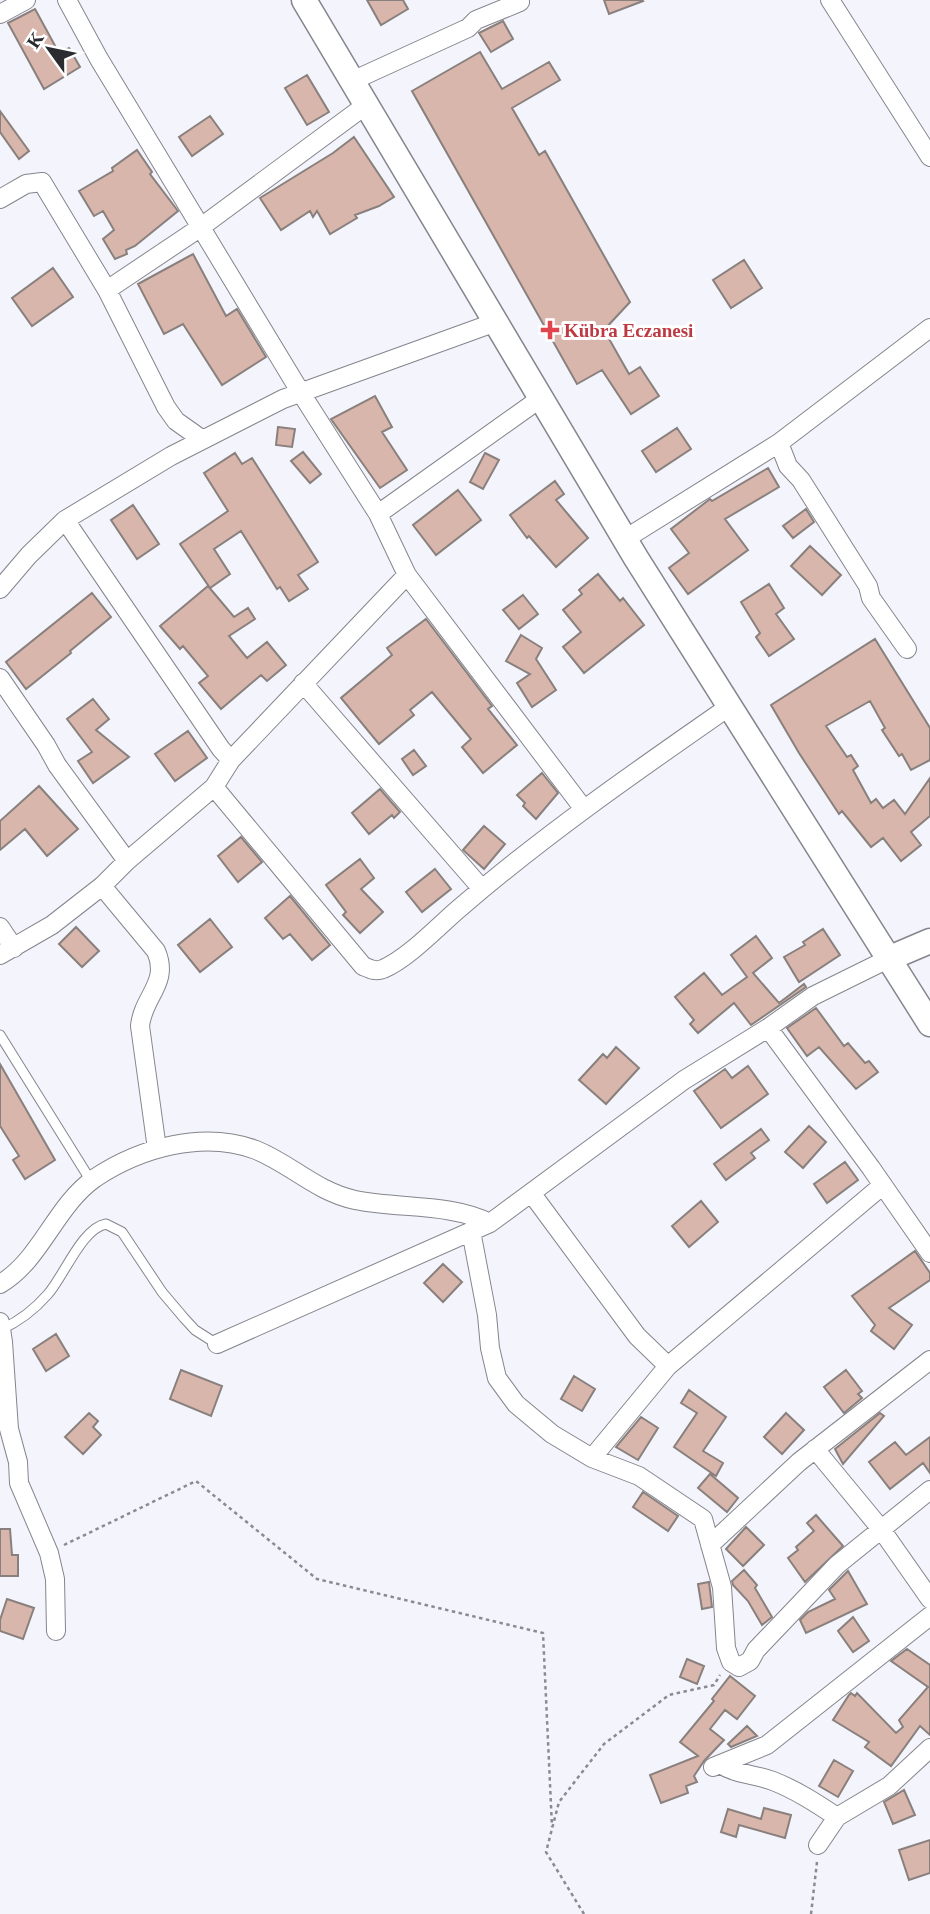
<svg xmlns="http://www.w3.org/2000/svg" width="930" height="1914" font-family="'Times New Roman',serif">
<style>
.building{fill:#d8b6ac;stroke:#89807e;stroke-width:2}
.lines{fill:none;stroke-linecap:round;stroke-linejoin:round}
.lane-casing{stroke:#85858d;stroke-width:11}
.street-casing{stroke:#85858d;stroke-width:20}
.secondary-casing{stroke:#85858d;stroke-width:27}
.path{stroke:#8a8b90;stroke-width:2.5;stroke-dasharray:3.5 3.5;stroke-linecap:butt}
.lane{stroke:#fff;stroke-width:9}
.street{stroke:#fff;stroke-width:18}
.secondary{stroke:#fff;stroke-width:24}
.health-dot{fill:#e0444e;stroke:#fff;stroke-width:2.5}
.labels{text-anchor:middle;stroke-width:6;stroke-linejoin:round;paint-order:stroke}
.health-label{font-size:19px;font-weight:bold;fill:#be3a42;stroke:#fff;text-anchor:start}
</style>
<rect width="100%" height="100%" fill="#f3f4fc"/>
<path class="building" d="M367,0H403L408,9L381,25Z
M604,0H642L643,1L609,14Z
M35,9L59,53L69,48L80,67L44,89L8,23Z
M503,21L513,39L491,52L479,33Z
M480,52L502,89L549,62L560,80L512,108L539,155L545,151L630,302L604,330L629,374L640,367L659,396L631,414L602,370L577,384L412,91Z
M307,75L329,112L307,125L285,88Z
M0,111L29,151L19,159L0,132Z
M210,116L223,134L192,156L179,137Z
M354,137L394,197L379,206L355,215L357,218L330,234L317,211L313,217L310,211L281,230L260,198L333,153Z
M137,150L152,172L150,174L178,211L135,246L126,250L127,254L115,259L103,239L114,230L103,211L94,216L79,191L113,171L112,168Z
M193,254L226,316L237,309L266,357L222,385L183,324L164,334L138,284Z
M744,260L762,288L731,308L713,280Z
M53,268L73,297L32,326L12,298Z
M375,396L392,427L382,432L407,470L380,488L331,419Z
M278,427L295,429L292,447L276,445Z
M677,428L691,449L656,472L642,451Z
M303,452L321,474L310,483L291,461Z
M235,453L242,464L252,458L318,562L298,575L308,589L289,601L280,587L277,589L241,531L214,549L230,574L210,588L180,544L228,511L204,473Z
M485,453L499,460L483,489L470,482Z
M768,468L779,487L725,519L748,550L688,594L669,568L689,553L671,529L710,499L712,501Z
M555,481L564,494L556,500L588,538L556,567L529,536L527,538L510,515Z
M458,490L481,520L436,555L413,525Z
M133,505L159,544L137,559L111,520Z
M806,509L814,522L793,538L783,526Z
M810,546L841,575L822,595L791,566Z
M598,574L620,601L623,598L644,625L584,673L563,647L581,632L563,610L582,594L579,590Z
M769,584L784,608L776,614L794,639L769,656L756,637L760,633L741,602Z
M208,586L234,617L248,608L255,619L229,636L247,658L267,642L286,665L267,681L261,675L221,709L199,683L208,676L183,646L180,649L160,626Z
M92,593L111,617L70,651L71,653L26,689L6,662Z
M523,595L538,614L519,629L503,610Z
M426,619L492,706L488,709L517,745L483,773L462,747L471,739L432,692L410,710L414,715L379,744L341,698L392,655L387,648Z
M521,635L542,648L536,659L556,690L532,707L517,683L530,674L506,661Z
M875,639L930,728V760L911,770L902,754L899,756L882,730L885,728L870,701L826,726L847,757L851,755L858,766L853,770L871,803L876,799L883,808L894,800L905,814L930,778V816L911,832L921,845L901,861L883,838L871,847L842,811L839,814L799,753L771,705Z
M93,699L109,719L96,730L129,757L93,783L78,761L92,752L67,719Z
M188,731L207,758L175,781L155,754Z
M414,750L426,766L413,775L402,759Z
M542,773L558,793L536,819L523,806L525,803L517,795Z
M39,786L78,829L47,856L25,829L0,850V821Z
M380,789L400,812L394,818L392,815L369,834L352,813Z
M484,826L505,844L484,869L463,850Z
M241,837L262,862L238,882L218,856Z
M360,859L374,878L361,889L383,912L360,933L343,915L346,912L326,885Z
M435,869L451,889L422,912L406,892Z
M290,896L330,945L312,960L290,934L283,939L265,918Z
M210,919L232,947L200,972L178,945Z
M76,927L99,951L82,967L59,944Z
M823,929L840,955L799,982L784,957L805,945L803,942Z
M756,936L772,958L753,973L779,1003L804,984L806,987L751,1025L734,1003L698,1033L690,1024L694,1020L675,997L704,973L722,995L747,977L731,955Z
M816,1008L844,1046L848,1043L865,1063L869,1061L878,1072L856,1089L819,1047L807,1056L787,1028Z
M616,1047L639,1068L606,1104L579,1080L603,1054L607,1058Z
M0,1064L55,1160L25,1179L13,1160L19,1156L0,1126Z
M748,1066L768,1094L721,1128L694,1091L725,1069L732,1078Z
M809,1126L826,1142L803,1168L785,1152Z
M761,1129L769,1140L751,1153L755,1158L726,1180L714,1164Z
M845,1162L858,1180L827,1203L814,1184Z
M701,1201L718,1222L689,1247L672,1226Z
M915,1251L930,1273V1280L889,1308L912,1325L894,1349L871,1331L875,1325L852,1296Z
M443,1264L462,1282L443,1302L424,1283Z
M56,1334L69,1356L46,1371L33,1349Z
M181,1370L222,1386L211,1416L170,1399Z
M846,1370L862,1391L858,1394L862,1398L844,1413L824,1387Z
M574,1376L595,1389L582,1411L561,1399Z
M689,1390L726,1417L703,1451L723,1463L716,1476L674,1447L697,1413L681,1403Z
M89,1413L98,1421L93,1427L101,1435L83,1454L65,1437Z
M786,1413L804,1430L782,1454L764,1437Z
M880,1413L884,1416L843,1464L835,1449Z
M641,1417L658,1428L638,1460L616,1447Z
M930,1437V1473L923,1463L890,1489L869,1462L895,1442L906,1455Z
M710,1474L738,1498L727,1512L698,1488Z
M643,1492L678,1516L668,1531L633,1507Z
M816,1515L843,1546L805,1582L788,1558L798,1550L796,1547L814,1531L807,1523Z
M746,1527L764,1545L743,1566L726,1549Z
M0,1529H10L12,1555H18V1576H0Z
M744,1570L757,1585L755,1588L772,1617L762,1625L748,1601L733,1585L732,1581Z
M848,1571L867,1604L806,1633L800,1620L808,1612L835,1599L829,1590Z
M709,1582L712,1607L702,1609L698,1584Z
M7,1599L34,1608L23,1639L0,1631V1620Z
M853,1617L869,1641L853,1652L838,1631Z
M907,1649L930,1665V1735L920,1726L891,1766L865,1747L869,1742L833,1720L849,1695L851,1693L855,1696L857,1693L896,1733L903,1727L899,1720L928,1687L891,1661Z
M687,1659L704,1666L697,1684L680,1677Z
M730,1676L755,1696L737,1719L725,1710L710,1729L724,1740L704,1761L694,1776L697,1782L686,1786L688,1793L661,1803L650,1775L698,1756L680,1742L714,1701L712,1699Z
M747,1726L757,1736L731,1747L728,1744Z
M834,1760L853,1771L838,1797L819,1786Z
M904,1790L915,1815L893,1824L884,1802Z
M764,1808L791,1815L785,1838L739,1825L736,1837L721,1832L728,1809L761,1819Z
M930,1840V1873L909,1880L899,1850Z"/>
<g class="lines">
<defs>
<path id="lane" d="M0,1035L91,1181
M0,1330C18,1322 35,1309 48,1294C64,1276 82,1228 106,1224L122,1232L162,1292L184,1318L195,1330L217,1344"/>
<path id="street" d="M67,0L99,59L301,393L378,514L407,575L583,808
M830,0L930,157
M0,14L26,0
M352,81L468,28L476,20L520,2
M0,199L26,184L42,182L107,290L166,407L176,421L200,438L194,444
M107,290L201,227L366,105
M779,443L930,328
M378,514L541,398
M65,520L221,749L231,760
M625,539L779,443L788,466L801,480L868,586L871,598L907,649
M0,589L29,555L65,520L171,456L283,399L496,322
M0,678L46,745L57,765L127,861
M303,683L482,889
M214,787L363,966C370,969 375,972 383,969C409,958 439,925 462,906C547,833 638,770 730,706
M102,886L156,951C170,983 143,996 140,1026L157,1149
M0,927L14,948
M0,955L52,925L102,886L127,861L214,787L231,760L407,575
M768,1028L871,1168L930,1253
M532,1194L637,1336L668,1366
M471,1231L487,1315L490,1348L497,1378L516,1404L552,1434L592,1458L639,1476L703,1519L722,1587L726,1648L731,1662L739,1667L750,1661L756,1650L837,1565L930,1490
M0,1284C41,1260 55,1206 95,1178C140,1148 203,1130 256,1150C291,1164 315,1191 355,1200C399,1209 451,1203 490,1223
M0,1322L3,1342L9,1429L18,1462L19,1483L49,1553L55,1579L56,1631
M217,1344L490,1223L684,1080L768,1028L813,996L890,958
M815,1449L881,1529L930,1599
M592,1458L668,1366L883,1185
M710,1545L799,1462L930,1360
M720,1764C737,1775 755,1774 773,1781C796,1790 816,1803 837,1817
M713,1767L767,1745L930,1616
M818,1845L837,1817L889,1786L930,1748"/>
<path id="secondary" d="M304,0L636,558L930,1024
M890,958L930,941"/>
</defs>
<use href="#lane" class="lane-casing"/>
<use href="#street" class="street-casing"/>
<use href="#secondary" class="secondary-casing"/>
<path class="path" d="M64,1545L196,1481L317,1579L543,1633L552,1827
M584,1914L546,1852L559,1802L604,1744L669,1695L714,1685L720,1675
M811,1914L817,1862"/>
<use href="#lane" class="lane"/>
<use href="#street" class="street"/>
<use href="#secondary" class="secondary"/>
</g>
<path class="health-dot" d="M546.5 319.5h7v7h7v7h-7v7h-7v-7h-7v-7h7z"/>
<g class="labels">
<g class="health-label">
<text x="564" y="337">Kübra Eczanesi</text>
</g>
</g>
<g transform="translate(49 49) rotate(303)" stroke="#ffffff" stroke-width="5" paint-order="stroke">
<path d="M0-5L12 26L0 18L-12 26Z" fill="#2b2c2f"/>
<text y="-10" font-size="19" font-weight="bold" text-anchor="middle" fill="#2b2c2f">K</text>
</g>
</svg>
